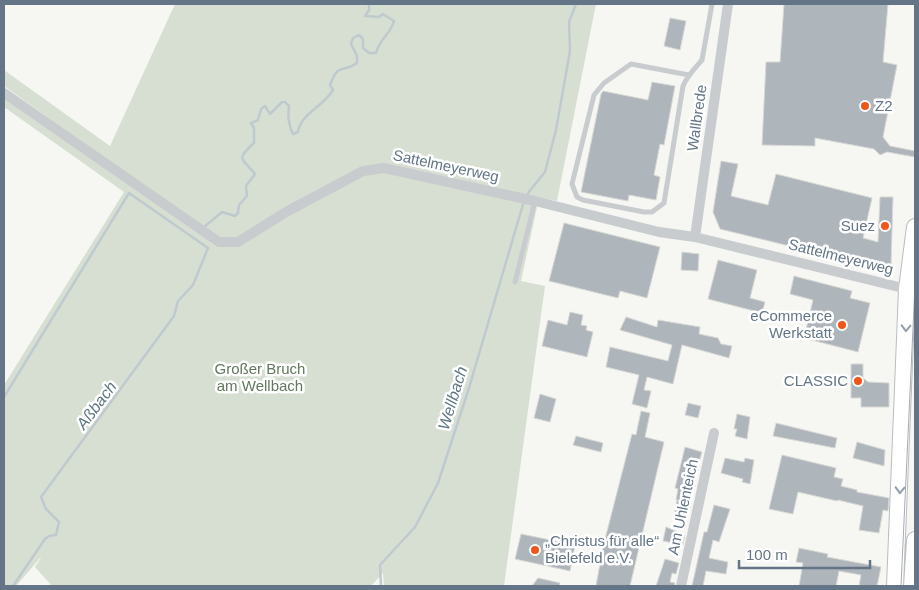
<svg xmlns="http://www.w3.org/2000/svg" width="919" height="590" font-family="Helvetica,sans-serif">
<style>
.green{fill:#d7dfd3}
.lines{fill:none;stroke-linecap:round;stroke-linejoin:round}
.stream{stroke:#bfcacf;stroke-width:2.5}
.building{fill:#aeb5bb;stroke:#d8d8d5}
.primary-casing{stroke:#b9bdc0;stroke-width:18}
.lane{stroke:#c9cccf;stroke-width:5}
.street{stroke:#c9cccf;stroke-width:10}
.primary{stroke:#fff;stroke-width:16}
.tram{stroke:#a6acb2;stroke-width:1}
.oneway{stroke:#929eaa}
.poi-dot{fill:#f05519;stroke:#fff;stroke-width:2}
.labels{text-anchor:middle;stroke-width:5;stroke-linejoin:round;paint-order:stroke}
.poi-label{font-size:15px;fill:#637586;stroke:#fff;text-anchor:end}
.street-label{font-size:15px;fill:#637586;stroke:#fff}
.park-label{font-size:15px;fill:#62785e;stroke:#fff}
.water-label{font-size:16px;font-style:italic;fill:#5f7783;stroke:#fff}
</style>
<rect width="100%" height="100%" fill="#f6f7f3"/>
<path class="green" d="M175,4H596L557,201L529,195L527,203L537,207L521,281L545,286L504,586H384L383,573L371,586H52L35,567L42,556L16,586H4V385L124,192L4,107V98L140,183L4,86V70L110,146Z"/>
<g class="lines">
<path class="stream" d="M528,193L545,172L556,130L570,51L569,22L576,4
M204,227L222,212L235,216L238,213L239,205L247,196L246,186L255,174C242,158 235,160 254,143V128L251,123L258,120L261,109L265,106L270,114L282,102H285L289,106C288,116 288,124 293,134L298,132C301,113 322,108 333,90L330,85C339,61 342,74 357,63V56L351,44L353,38L359,35L363,39V48L369,53H376C380,38 390,35 394,21L383,14L379,17L365,16L369,10V4
M4,397L129,193L208,248L193,285L178,301L174,316L41,497L46,509L59,522L56,535L49,536L45,539L13,586
M381,586L380,565L415,527L438,483L469,388L524,201"/>
</g>
<path class="building" d="M784,4H888L883,62L897,65L883,137L890,146L915,151V157L887,152L880,155L874,149L815,138V146L762,145L766,62H780Z
M670,18L686,21L680,50L664,46Z
M652,82L675,86L664,145L660,144L654,175L660,177L656,200L629,195L628,201L581,192L601,94L603,91L648,100Z
M721,161L738,164L731,196L768,205L776,174L872,198L863,238L878,242L880,197H893L891,266L879,265V268L720,229L713,212Z
M564,223L660,247L647,298L620,291L618,298L549,281Z
M682,252L699,254L698,271L681,270Z
M718,260L757,270L750,298L765,302L762,313L708,299Z
M794,276L852,291L850,298L870,303L858,352L804,338L813,300L790,294Z
M570,312L583,315L581,325L587,326L586,330L593,332L587,357L542,346L548,320L567,325Z
M626,317L657,327L658,320L700,327L699,334L718,338L721,344L732,346L729,358L682,345L673,384L647,377L644,390L651,391L647,408L632,404L639,375L606,367L610,347L668,361L672,345L620,330Z
M851,364H863V378L868,382L889,383V407H861V398H851Z
M540,394L556,399L550,422L534,418Z
M688,403L701,406L698,418L685,415Z
M641,411L650,413L645,437L664,442L630,586H596L603,547L632,434L636,435Z
M737,414L750,417L747,439L735,436L737,429H734Z
M776,423L837,438L835,448L773,436Z
M576,436L603,443L601,452L573,445Z
M857,442L885,450L884,466L853,458Z
M685,447L702,452L691,488L686,487L682,501L676,500L678,489L675,488Z
M782,455L836,468L834,477L843,479L841,486L857,490V492L889,498L888,511L883,510L879,533L859,530L863,506L838,500L837,501L798,492L793,514L769,509Z
M725,458L744,462L745,458L754,460L750,484L742,482L743,479L721,473Z
M677,500L691,503L688,515L675,512Z
M714,505L730,509L719,542L713,540L709,558L728,562L726,574L706,571L703,586H692L704,532H707Z
M666,527L685,535L683,545L663,541Z
M521,534L575,545L570,571L515,559Z
M799,548L828,554L827,557L881,567L877,586H859L861,575L839,571L836,586H799L803,563L796,562Z
M665,559L679,563L676,574L672,573L670,582L675,583L674,586H656Z
M538,578L560,583L559,586H532Z"/>
<g class="lines">
<defs>
<path id="primary" d="M895,586L907,289L915,227
M912,586L915,540"/>
</defs>
<use href="#primary" class="primary-casing"/>
<path class="lane" d="M689,75L631,64L604,83L594,95L572,184L577,197L583,200L644,212H652L664,203L683,86C687,76 695,68 702,60L712,4
M515,282L535,201"/>
<path class="street" d="M4,93L219,242H238L286,212L363,171L384,168L535,201L659,232L695,237L907,289
M695,237L728,4
M681,586L714,433"/>
<use href="#primary" class="primary"/>
<path class="tram" d="M901,586L915,285"/>
</g>
<defs><path id="oneway-chevron" d="M-2-3.5L2.5 0L-2 3.5" fill="none" stroke-width="1.6" stroke-linecap="round" stroke-linejoin="round" transform="scale(1.25)"/></defs>
<g class="oneway">
<use href="#oneway-chevron" transform="translate(906 328) rotate(92)"/>
<use href="#oneway-chevron" transform="translate(900 490) rotate(92)"/>
</g>
<g class="poi-dot">
<circle cx="865" cy="106" r="5"/>
<circle cx="885" cy="226" r="5"/>
<circle cx="842" cy="325" r="5"/>
<circle cx="858" cy="381" r="5"/>
<circle cx="535" cy="550" r="5"/>
</g>
<g class="labels">
<g class="poi-label">
<text x="875" y="111" text-anchor="start">Z2</text>
<text x="875" y="231">Suez</text>
<text x="832" y="321">eCommerce<tspan x="832" dy="17">Werkstatt</tspan></text>
<text x="848" y="386">CLASSIC</text>
<text x="545" y="546" text-anchor="start">„Christus für alle“<tspan x="545" dy="17">Bielefeld e.V.</tspan></text>
</g>
<g class="street-label">
<text transform="translate(697 118) rotate(-82)" y="5">Wallbrede</text>
<text transform="translate(446 166) rotate(12)" y="5">Sattelmeyerweg</text>
<text transform="translate(841 257) rotate(14)" y="5">Sattelmeyerweg</text>
<text transform="translate(683 507) rotate(-78)" y="5">Am Uhlenteich</text>
</g>
<g class="park-label">
<text x="260" y="374">Großer Bruch<tspan x="260" dy="17">am Wellbach</tspan></text>
</g>
<g class="water-label">
<text transform="translate(452 398) rotate(-73)" y="6">Wellbach</text>
<text transform="translate(96 405) rotate(-53)" y="6">Aßbach</text>
</g>
</g>
<rect width="919" height="590" fill="none" stroke="#637586" stroke-width="10"/>
<path d="M739 560v8h131v-8" fill="none" stroke="#637586" stroke-width="2.5"/>
<text x="746" y="560" font-size="15" fill="#637586" stroke="#ffffff" stroke-width="4" paint-order="stroke">100 m</text>
</svg>
